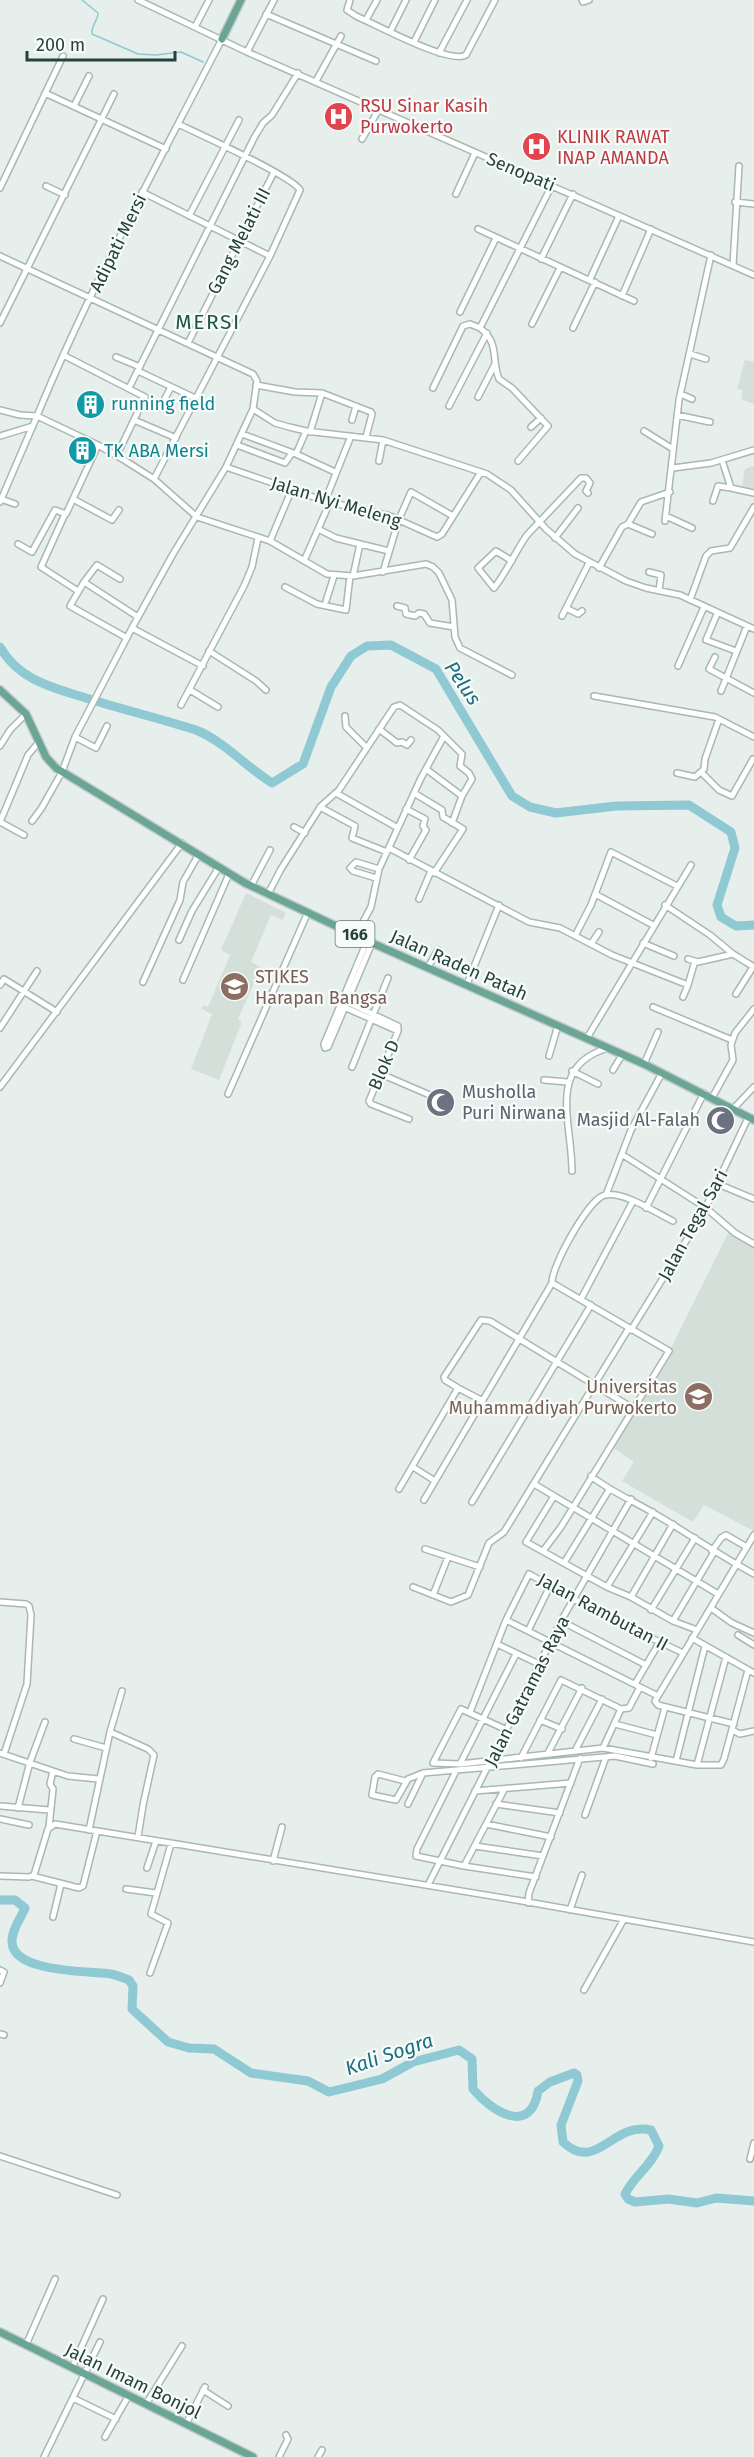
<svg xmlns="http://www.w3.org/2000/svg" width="754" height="2457" font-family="'Fira Sans',sans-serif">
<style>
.built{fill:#d4dfda}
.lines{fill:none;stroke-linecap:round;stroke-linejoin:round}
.stream{stroke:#8ec9d4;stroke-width:1.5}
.river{stroke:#8ec9d4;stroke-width:9}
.minor-casing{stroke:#a8b8b2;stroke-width:8}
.major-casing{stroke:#c2cac8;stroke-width:10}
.minor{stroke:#fff;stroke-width:5}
.major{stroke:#6aa596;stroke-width:7}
.labels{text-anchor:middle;stroke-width:4.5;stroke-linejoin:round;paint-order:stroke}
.shield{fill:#f7fbf9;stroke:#637a73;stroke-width:1.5}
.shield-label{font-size:16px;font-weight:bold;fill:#24423a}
.health-label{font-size:18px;fill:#be3a42;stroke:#f7fbf9;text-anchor:start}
.street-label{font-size:18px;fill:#24423a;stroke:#f7fbf9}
.culture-label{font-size:18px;fill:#0d838f;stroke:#f7fbf9;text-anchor:start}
.education-label{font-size:18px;fill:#785e54;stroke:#f7fbf9;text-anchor:start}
.worship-label{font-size:18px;fill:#5b616d;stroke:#f7fbf9;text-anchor:start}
.water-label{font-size:20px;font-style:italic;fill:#1c6f80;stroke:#f7fbf9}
.quarter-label{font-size:21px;letter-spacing:1.5px;fill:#1f5548;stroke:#f7fbf9}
</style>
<rect width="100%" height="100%" fill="#e6efeb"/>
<path class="built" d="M754,359V404L741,399L743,390L737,389L745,360L753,362Z
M754,466V494L742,492L744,471L747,468Z
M246,893L286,913L282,920L271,915L251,962L261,967L238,1019L242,1022L219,1080L191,1069L212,1014L202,1009L203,1005L208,1007L230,955L221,950Z
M729,1231L754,1246V1531L704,1505L693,1522L622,1481L634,1462L612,1447L671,1348Z"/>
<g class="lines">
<path class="stream" d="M82,0L98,13C98,21 91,25 92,34L138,54L156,55L181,52L203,62"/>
<path class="river" d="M0,647C19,681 55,688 89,699C125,710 161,719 196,730C225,742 245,766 272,783L303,764L331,687L351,656L367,646L391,645L436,669L512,796L530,807L556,813L616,806L689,805L731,832L735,848L717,905L721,917L736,926L754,925
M0,1900H15L25,1908C21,1918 11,1931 12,1942C13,1973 90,1971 111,1974C117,1975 123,1978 129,1980L133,1986L132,2009L168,2042L189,2048L214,2049L251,2073L308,2081L329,2092L382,2079L413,2062L459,2050L472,2059L473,2089C492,2112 531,2136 538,2091L550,2082L574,2073L577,2075L578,2081L561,2125L563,2142C597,2174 612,2121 651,2130L659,2146C652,2165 634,2176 625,2194L628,2199L635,2202L668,2199L697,2203L716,2198L754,2201"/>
<defs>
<path id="minor" d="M138,0L247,52L754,275
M350,0L347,10L356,16C375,24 450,65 466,55L495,0
M582,0L583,2L589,0
M266,14L376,61
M366,20L377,0
M195,27L209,0
M390,32L406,0
M414,42L435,0
M247,52L274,0
M439,53L467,0
M316,81L341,36
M45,93L166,149
M74,106L89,76
M362,139L379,109
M46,186L65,195
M0,188L63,56
M142,192L270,256
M456,194L475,153
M735,202L754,204
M189,216L239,120
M478,229L634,301
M0,256L253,374L257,381L253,409L226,467L173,554L132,628L75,737L62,772L41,809L32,821
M541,259L573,194
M733,265L739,166
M590,279L619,216
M622,296L651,229
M460,312L496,238
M0,323L114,94
M532,324L560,268
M573,328L595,282
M188,343L274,172
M690,354L706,359
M63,355L145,397L117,455
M116,357L140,367
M138,371L193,397
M256,385L295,392L322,393L371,412L372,414L366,437
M129,388L254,138L263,123L272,115L298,73
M433,388L463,326L470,324L480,328
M681,394L692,399
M478,397L495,364
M449,406L487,333
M160,408L171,387
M253,409L275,423L289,427L306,431L383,440L487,474L511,490L546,529L575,554L626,581L646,588L680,595L754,629
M0,410L20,415L37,416C90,287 158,164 222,39
M677,415L710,422
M134,420L176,438
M352,420L356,406
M531,427L541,418
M644,431L673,449
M310,432L322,393
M242,434L296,454L335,472
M0,436L33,426
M237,445L285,463L292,453
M296,454L306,431
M722,460L731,488L754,493
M379,461L383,440
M518,461L548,426L512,388L499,379C491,360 500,343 480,328L552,185
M226,467L325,501L390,516L437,537L442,534L481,472
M673,468L711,463L754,450
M154,479L270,256L300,190C292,176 199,134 178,124
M1,499L15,504
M73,499L112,520L119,510
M325,501L351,436
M713,501L718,486L731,488
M0,502L37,416L98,445L124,460L154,479L197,517L270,541L327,574L353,576L426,564L433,567L439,573L452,600L455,637L460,648L512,675
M65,514L41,567L78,591
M666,516L692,528
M665,521L679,400L711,255
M628,524L652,534
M318,529L336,538L360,544L353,576
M555,538L578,508
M270,541L292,489
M18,544L32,552L55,510L66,514L98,445
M360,544L389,551
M304,561L330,502
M512,561L496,551L478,568L494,588C507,572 515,552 527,535L581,478H586L590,483L586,491L588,493
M599,568L622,527L628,524L641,502L670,492
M383,572L399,519L411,492L453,516
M649,572L661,575L659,591
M120,579L97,565L84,582L138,617
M84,582L70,606L127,638
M285,587L317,604L346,610L350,576
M690,600L706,556L711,551L730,548L754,507
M326,601L334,576
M397,606L405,608L406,614L415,616L419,613L424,614L430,623L454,627
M566,608L578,614L582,611
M717,614L706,640L736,651
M562,616L589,563
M132,628L203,666
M209,651L256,681L266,690
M715,657L709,669L754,693
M678,666L704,607
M190,690L218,707
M721,691L747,626
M594,696L715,717L754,737
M181,705L244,586L252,567L258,538
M345,716L346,727L366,747
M379,729L397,743L402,742L407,745L411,740
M444,736L462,754L460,766L469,773L472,779L462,796L452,823
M75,737L96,748L107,726
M0,746L10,730L26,714
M426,769L462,796
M701,772L719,790L732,796L753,759
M677,773L695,777L704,769L705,759L719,719
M336,793L398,828
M414,793L442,810L443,817L463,829L434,873
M320,807L355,826L352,838L387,852
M406,809L425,819L423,826L426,830L409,860
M0,822L28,755L39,742
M0,822L24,835
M294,827L305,833
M389,848L529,922L560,928L612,955L688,985L695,961
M376,878L353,871L350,868L356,862L379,869
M251,886L270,850
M268,894L281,869L321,806L339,790L394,707L400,705L438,730L444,736L421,778L379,869L371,907L356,935
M595,894L653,925
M419,899L431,871
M665,905L710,935L733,954L754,967
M575,936L591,905L611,852L677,886
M179,940L192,911L219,867
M367,941L324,1044L325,1048L328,1047L372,943
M643,943L674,956
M591,944L599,932
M688,959L698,962L733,954
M428,967L438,950
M183,980L229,874
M143,982L180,900L183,882L199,854
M467,984L499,905
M0,985L4,979L57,1012
M736,994L753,967
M683,997L688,985
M345,1001L398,1026V1031
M344,1007L398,1031
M653,1007L732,1040
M0,1028L37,971
M398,1031L369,1101L371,1104L409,1119
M587,1038L691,865
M549,1056L558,1025
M644,1064L658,1032
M352,1067L388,978
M613,1070L622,1055
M572,1071L598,1084
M381,1074L446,1102
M544,1080L567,1082
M0,1087L182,843
M228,1094L308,912
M712,1098L733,1060L731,1045L735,1033L754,1009
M733,1109L754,1087
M623,1155L706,1208L735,1233L754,1244
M572,1171C572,1122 546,1066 608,1048
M718,1184L754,1199
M606,1195L631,1130L662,1073
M646,1208L704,1093
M581,1299L633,1201
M631,1330L702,1215L748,1118
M458,1388L483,1401
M413,1467L435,1481
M591,1476C611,1492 634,1501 655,1514C689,1534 720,1556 754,1574
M534,1484L718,1594
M399,1489L458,1388L445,1380L444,1377L481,1320L490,1321L634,1409
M554,1496L526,1542L607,1587L631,1597L673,1621L697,1630
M424,1500L552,1283C551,1267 589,1198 605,1195C624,1191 656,1213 673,1221
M472,1502L591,1305
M425,1549L480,1567
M543,1551L561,1527L669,1351L552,1283
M712,1551L721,1538L726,1535L745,1546
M564,1563L609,1490
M413,1587L451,1602L468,1595L489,1543L504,1532L629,1328
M607,1587L653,1512
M433,1595L448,1557
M631,1597L673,1524
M0,1602L26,1604L29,1606L31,1615L27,1684L4,1754
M711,1608L732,1623L754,1633
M651,1610L695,1538
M506,1620L658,1696
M561,1621L646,1665
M673,1621L714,1552
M528,1631L550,1586
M738,1635L754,1645
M692,1638L754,1673
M497,1644L539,1664
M635,1684L659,1643
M621,1709L629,1708L640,1687
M470,1712L506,1620L529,1574L601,1614L683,1653
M540,1720L562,1729
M615,1724L657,1735
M734,1724L658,1705L655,1701L754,1535
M507,1730L461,1709L433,1763L460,1764L603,1748L697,1765H721L724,1759L748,1670
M732,1730L740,1734L754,1731
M110,1732L122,1691
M74,1739L106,1748
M576,1749L602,1699
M0,1753L53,1771L50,1784L53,1789L49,1827
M548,1753L582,1688
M521,1758L561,1680L621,1709L603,1748
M651,1758L665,1707
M676,1761L705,1646
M460,1764L516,1654
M697,1765L726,1657
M53,1771L68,1776L98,1779
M456,1771L417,1849L416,1856L464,1866L536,1877
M405,1781L378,1774L375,1777L372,1795L396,1800L408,1779L423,1773L615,1756L653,1764
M475,1791L571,1783
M408,1804L423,1773
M496,1804L560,1813
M1,1806L49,1810
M18,1808L30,1762L45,1722
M585,1815L606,1757
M0,1819L29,1825
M486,1824L551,1837
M89,1830L110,1732L148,1749L154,1755L143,1805L138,1837
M475,1846L543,1856
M273,1861L282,1827
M464,1866L504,1790
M147,1868L156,1841
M0,1876L29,1877L34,1875L48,1829L55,1824L522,1901L754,1942
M32,1876L79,1888L83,1886L97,1831
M428,1885L561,1621L631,1499
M126,1889L156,1893
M528,1903L529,1893L580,1758
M570,1910L582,1875
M53,1917L61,1884
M0,1970L4,1972L0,1983
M150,1973L168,1923L151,1914L171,1844
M584,1990L624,1919
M0,2034L4,2035
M0,2156L117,2195
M750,2159L754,2143
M26,2345L55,2279
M72,2368L103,2299
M203,2390L228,2406
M73,2398L116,2419
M146,2404L182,2346
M186,2424L205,2387
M105,2437L129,2395
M44,2457L100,2342
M279,2457L288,2439L286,2435
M318,2457L322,2450"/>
<path id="major" d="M222,39L241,0
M0,690L26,714L46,757L56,768L245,883L372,943L644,1064L754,1120
M0,2332L253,2457"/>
</defs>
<use href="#minor" class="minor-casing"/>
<use href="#major" class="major-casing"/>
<use href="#minor" class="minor"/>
<use href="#major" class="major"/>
</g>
<defs>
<symbol id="hospital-disc" viewBox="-11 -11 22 22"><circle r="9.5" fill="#e0444e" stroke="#f7fbf9"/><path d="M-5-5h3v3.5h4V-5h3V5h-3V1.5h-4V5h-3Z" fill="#fff"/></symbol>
<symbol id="building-disc" viewBox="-11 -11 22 22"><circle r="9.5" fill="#0f9aa8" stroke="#f7fbf9"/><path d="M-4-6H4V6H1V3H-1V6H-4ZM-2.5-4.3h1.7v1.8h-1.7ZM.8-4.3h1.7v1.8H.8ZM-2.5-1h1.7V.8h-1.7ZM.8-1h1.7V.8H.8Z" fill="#fff"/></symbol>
<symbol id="university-disc" viewBox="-11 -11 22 22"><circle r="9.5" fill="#8d6e63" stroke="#f7fbf9"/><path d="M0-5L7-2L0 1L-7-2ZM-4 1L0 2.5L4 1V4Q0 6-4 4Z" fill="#fff"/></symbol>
<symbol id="mosque-disc" viewBox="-11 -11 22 22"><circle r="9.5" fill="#6b7280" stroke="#f7fbf9"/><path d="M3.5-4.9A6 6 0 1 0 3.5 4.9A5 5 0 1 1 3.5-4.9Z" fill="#fff"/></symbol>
</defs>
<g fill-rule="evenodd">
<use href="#hospital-disc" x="322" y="100" width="33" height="33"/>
<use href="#hospital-disc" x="520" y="130" width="33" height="33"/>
<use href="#building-disc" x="74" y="388" width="33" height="33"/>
<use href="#building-disc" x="66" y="434" width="33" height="33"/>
<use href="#university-disc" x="218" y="970" width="33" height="33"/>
<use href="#mosque-disc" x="424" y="1086" width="33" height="33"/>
<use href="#mosque-disc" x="704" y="1104" width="33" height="33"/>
<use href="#university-disc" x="682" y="1380" width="33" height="33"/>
</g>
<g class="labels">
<rect class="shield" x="335.5" y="921" width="39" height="26" rx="4.5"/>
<g class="shield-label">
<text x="355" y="940">166</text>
</g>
<g class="health-label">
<text x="360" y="112">RSU Sinar Kasih<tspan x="360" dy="21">Purwokerto</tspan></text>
<text x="557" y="143">KLINIK RAWAT<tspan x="557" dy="21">INAP AMANDA</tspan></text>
</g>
<g class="street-label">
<text transform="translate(521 172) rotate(23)" y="6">Senopati</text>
<text transform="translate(239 241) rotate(-63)" y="6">Gang Melati III</text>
<text transform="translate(118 243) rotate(-64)" y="6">Adipati Mersi</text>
<text transform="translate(336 502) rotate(17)" y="6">Jalan Nyi Meleng</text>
<text transform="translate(459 965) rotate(24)" y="6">Jalan Raden Patah</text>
<text transform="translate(384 1065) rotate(-67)" y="6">Blok D</text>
<text transform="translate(693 1225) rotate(-61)" y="6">Jalan Tegal Sari</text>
<text transform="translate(603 1612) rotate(28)" y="6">Jalan Rambutan II</text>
<text transform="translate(527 1691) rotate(-63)" y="6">Jalan Gatramas Raya</text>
<text transform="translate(133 2381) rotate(26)" y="6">Jalan Imam Bonjol</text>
</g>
<g class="culture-label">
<text x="111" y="410">running field</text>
<text x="104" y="457">TK ABA Mersi</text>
</g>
<g class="education-label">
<text x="255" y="983">STIKES<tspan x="255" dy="21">Harapan Bangsa</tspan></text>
<text x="677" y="1393" text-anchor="end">Universitas<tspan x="677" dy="21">Muhammadiyah Purwokerto</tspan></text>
</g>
<g class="worship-label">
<text x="462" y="1098">Musholla<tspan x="462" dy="21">Puri Nirwana</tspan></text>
<text x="700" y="1126" text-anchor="end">Masjid Al-Falah</text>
</g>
<g class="water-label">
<text transform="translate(463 683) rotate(56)" y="7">Pelus</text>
<text transform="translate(389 2054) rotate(-19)" y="7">Kali Sogra</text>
</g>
<g class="quarter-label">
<text x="208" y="329">MERSI</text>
</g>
</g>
<path d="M27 51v9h148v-9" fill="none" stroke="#24423a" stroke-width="3"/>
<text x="36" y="51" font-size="18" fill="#24423a" stroke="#f7fbf9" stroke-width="4.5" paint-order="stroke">200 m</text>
</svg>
